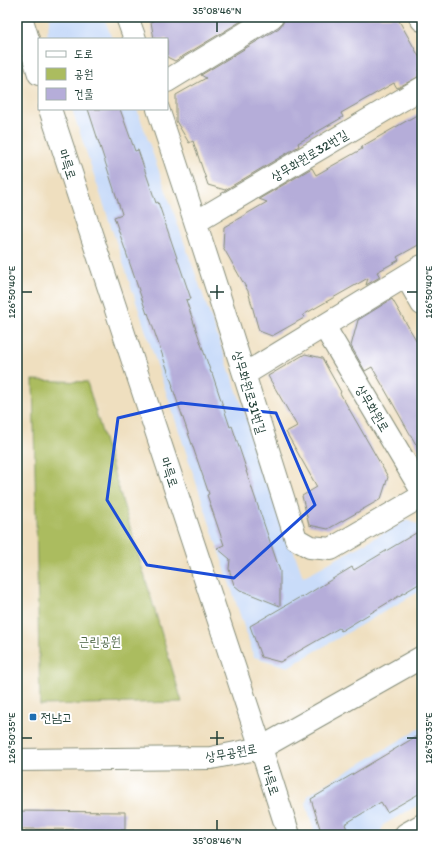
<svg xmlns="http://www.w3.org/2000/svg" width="439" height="852" font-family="Itim,'Poor Story',sans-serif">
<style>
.built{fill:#c9dcf9}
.green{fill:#abbc5f;stroke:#657c4a}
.building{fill:#b5add9}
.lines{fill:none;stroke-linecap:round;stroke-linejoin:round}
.minor-casing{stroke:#878e7a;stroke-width:24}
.tertiary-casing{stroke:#878e7a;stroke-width:24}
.minor{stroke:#fff;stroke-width:22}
.tertiary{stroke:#fff;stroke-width:22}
.marked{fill:none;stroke:#1d4ed8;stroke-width:3;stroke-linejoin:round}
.ticks{fill:none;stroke:#1f3d34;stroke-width:1.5}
.poi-dot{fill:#1f6fb2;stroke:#fff;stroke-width:1.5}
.labels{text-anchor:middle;stroke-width:4;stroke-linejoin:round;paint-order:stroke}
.street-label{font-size:13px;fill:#1f3d34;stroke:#fff}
.park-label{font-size:13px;fill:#496341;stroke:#fff}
.poi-label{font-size:13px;fill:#1f3d34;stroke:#fff;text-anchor:start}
.neatline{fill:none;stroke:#1f3d34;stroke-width:1.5}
.ticks-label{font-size:10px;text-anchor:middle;fill:#1f3d34}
</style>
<rect width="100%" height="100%" fill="#fff"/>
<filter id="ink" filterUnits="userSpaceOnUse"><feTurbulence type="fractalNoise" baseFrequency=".025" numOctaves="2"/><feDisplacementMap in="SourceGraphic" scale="8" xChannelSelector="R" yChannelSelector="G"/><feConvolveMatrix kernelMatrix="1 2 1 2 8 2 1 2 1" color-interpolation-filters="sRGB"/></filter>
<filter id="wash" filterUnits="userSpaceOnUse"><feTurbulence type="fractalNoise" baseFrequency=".012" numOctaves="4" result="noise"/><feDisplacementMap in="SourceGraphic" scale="16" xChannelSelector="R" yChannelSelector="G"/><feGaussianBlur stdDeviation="0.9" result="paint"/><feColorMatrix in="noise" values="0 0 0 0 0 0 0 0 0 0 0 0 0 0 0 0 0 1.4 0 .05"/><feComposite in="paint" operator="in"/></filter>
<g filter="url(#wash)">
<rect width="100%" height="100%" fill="#efdfbf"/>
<path class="built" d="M50,17H104L112,39H49L47,34Z
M72,109H137L303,577L407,520L419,525L422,531V590L288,667L254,657Z
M422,727V803L383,825L380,835H315L306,803L308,795Z"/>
<path class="green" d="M33,380L87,382L182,702L40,705Z"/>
<g id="blocks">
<path class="building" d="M158,17H248L175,61L167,57V39H154L151,22Z
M284,17H397L421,60L418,77L397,88L394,83L341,113L343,117L298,143L299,146L225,190L208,185L193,141L189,143L176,121V95L206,78L201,75L279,28L283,23Z
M88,109H120L135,151L138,150L156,203L158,202L191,299L186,300L211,373H212L230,427L232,426L247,471H246L280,571V606L240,590L234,585L229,569L230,559L217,548L224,545L207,495L209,494L172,386H173L148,313L147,314L114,217L122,214Z
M422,112V243L397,257L399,260L377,272L380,277L366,285L368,278L303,315L304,318L272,336L259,331L248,291L223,247L224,227L267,202L259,199L312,168L316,175L362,149L361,147Z
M392,299L422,350V455L372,367L365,371L351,346L358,320Z
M305,354L322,358L341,392L340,393L388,477L381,499L328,529L309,525L302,496L317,487L286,432L297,426L268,376Z
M416,533L422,542V582L341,631L339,628L280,662L261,657L250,626L302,596L303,597L352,567L354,570Z
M422,733V792L387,812L381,802L345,824L349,835H322L311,799Z
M17,811L125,812V830L17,829Z"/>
</g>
</g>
<g filter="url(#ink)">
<use href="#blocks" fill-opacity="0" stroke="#878e7a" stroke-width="1"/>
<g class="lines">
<defs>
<path id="minor" d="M21,17L39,74
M127,17L135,39
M420,17L422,20
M167,81L272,17
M50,109L124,334L261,748L289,835
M158,109C206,252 251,395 296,539L310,547L331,549L422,496
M196,222L422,88
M406,276L422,304
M324,326L422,491
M245,374L422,266
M406,835V834L422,825"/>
<path id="tertiary" d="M17,760L211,758L261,748L422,657"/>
</defs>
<use href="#minor" class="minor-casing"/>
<use href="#tertiary" class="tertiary-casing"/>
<use href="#minor" class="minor"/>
<use href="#tertiary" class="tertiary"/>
</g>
</g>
<path class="marked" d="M181,403L276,413L315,505L234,578L147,565L107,500L118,418Z"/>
<path class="ticks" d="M217,22V32M217,285V299M22,292H32M210,292H224M407,292H417M217,731V745M22,738H32M210,738H224M407,738H417M217,820V830"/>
<rect class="poi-dot" x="29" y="713" width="8" height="8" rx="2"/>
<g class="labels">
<g class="street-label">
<text transform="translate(309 155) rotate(-31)" y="5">상무화원로32번길</text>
<text transform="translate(68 164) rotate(72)" y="5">마륵로</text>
<text transform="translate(250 392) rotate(73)" y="5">상무화원로31번길</text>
<text transform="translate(373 408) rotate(59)" y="5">상무화원로</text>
<text transform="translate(170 472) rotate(72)" y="5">마륵로</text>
<text transform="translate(231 752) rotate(-10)" y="5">상무공원로</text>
<text transform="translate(271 780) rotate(72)" y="5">마륵로</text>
</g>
<g class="park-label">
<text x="100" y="646">근린공원</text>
</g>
<g class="poi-label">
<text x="41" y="722">전남고</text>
</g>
</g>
<rect width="439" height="852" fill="none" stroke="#fff" stroke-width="44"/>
<rect x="38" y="38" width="130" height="72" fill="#ffffff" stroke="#a5b1ae"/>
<rect x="46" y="51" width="20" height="6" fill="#ffffff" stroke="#a5b1ae"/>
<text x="74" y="58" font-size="12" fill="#1f3d34">도로</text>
<rect x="46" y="68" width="20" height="12" fill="#abbc5f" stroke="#a5b1ae"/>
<text x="74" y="78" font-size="12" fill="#1f3d34">공원</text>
<rect x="46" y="88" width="20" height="12" fill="#b5add9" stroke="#a5b1ae"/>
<text x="74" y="98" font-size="12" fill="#1f3d34">건물</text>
<rect x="22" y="22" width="395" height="808" class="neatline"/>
<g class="ticks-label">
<text x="217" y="14">35°08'46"N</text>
<text transform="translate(428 292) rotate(-90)" y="4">126°50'40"E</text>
<text transform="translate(11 292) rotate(-90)" y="4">126°50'40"E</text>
<text transform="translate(428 738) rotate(-90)" y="4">126°50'35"E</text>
<text transform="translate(11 738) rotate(-90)" y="4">126°50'35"E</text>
<text x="217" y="844">35°08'46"N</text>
</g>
</svg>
